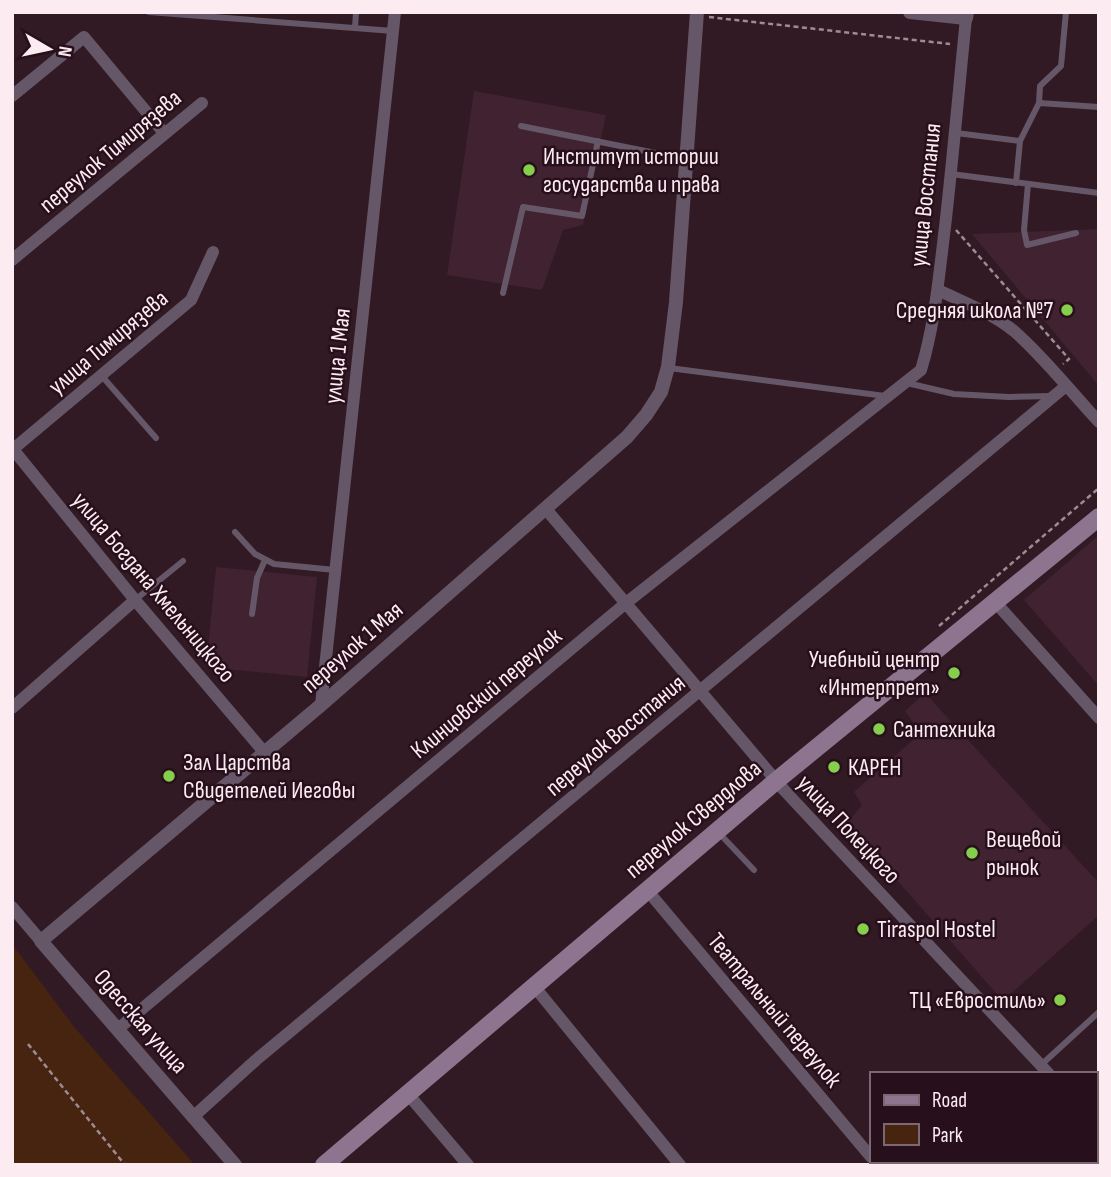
<svg xmlns="http://www.w3.org/2000/svg" width="1111" height="1177" font-family="'Sofia Sans Condensed',sans-serif">
<style>
.built{fill:#402230}
.green{fill:#472410}
.lines{fill:none;stroke-linecap:round;stroke-linejoin:round}
.path{stroke:#9f8c93;stroke-width:2.5;stroke-dasharray:5 3.5;stroke-linecap:butt}
.service{stroke:#665768;stroke-width:6}
.minor{stroke:#665768;stroke-width:12}
.tertiary{stroke:#665768;stroke-width:14}
.secondary{stroke:#8d758f;stroke-width:18}
.poi-dot{fill:#86cf4c;stroke:#27101b;stroke-width:2.5}
.labels{text-anchor:middle;stroke-width:5;stroke-linejoin:round;paint-order:stroke}
.street-label{font-size:24px;fill:#fcebf1;stroke:#27101b}
.poi-label{font-size:24px;fill:#fcebf1;stroke:#27101b;text-anchor:start}
</style>
<rect width="100%" height="100%" fill="#311a24"/>
<path class="built" d="M474,91L606,115L583,225L563,230L542,290L447,275Z
M1099,229V386L972,234Z
M1099,535V686L1024,600Z
M216,567L317,577L307,677L206,667Z
M925,693L1099,883V915L1003,1001L847,823L862,805L854,792L921,733L905,711Z"/>
<path class="green" d="M12,944L75,1028L195,1165H12Z"/>
<g class="lines">
<path class="path" d="M709,17L950,44
M956,230L1069,359L1063,364
M939,626L1099,488
M28,1044L125,1165"/>
<path class="service" d="M149,12L393,31
M355,28L356,12
M1039,103L1099,107
M521,126L685,159
M956,133L1020,141L1039,103L1040,86L1061,66L1066,12
M951,174L1099,193
M1016,183L1020,141
M1028,184L1024,230L1027,245L1076,233
M503,293L523,207L582,216L598,141
M669,368L885,396
M101,375L156,438
M907,383L954,394L1009,397L1052,396
M235,532L255,554L274,564L335,570
M135,600L183,561
M252,614L257,578L265,560
M719,833L754,870
M1041,1065L1099,1012"/>
<path class="minor" d="M12,96L84,37L164,133
M12,260L202,103
M938,290C963,302 992,313 1014,331C1045,358 1071,392 1099,422
M12,448L135,600L264,752
M12,450L191,300L213,252
M545,508L784,790L1049,1074
M996,603L1099,718
M321,705L395,12
M12,708L135,600
M647,890L871,1157
M12,907L41,941
M533,985L680,1165
M118,1029L626,603L921,370C935,324 939,275 945,227C953,157 959,88 966,18
M407,1093L468,1165
M193,1117L256,1060L1066,386
M1095,1123L1099,1127"/>
<path class="tertiary" d="M910,12L966,18L967,12
M235,1165L41,941L321,705L627,437L646,415L661,392L668,367L676,302L697,12"/>
<path class="secondary" d="M324,1165L776,781L1099,517"/>
</g>
<g class="poi-dot">
<circle cx="529" cy="170" r="7"/>
<circle cx="1067" cy="310" r="7"/>
<circle cx="954" cy="673" r="7"/>
<circle cx="879" cy="729" r="7"/>
<circle cx="834" cy="767" r="7"/>
<circle cx="169" cy="776" r="7"/>
<circle cx="972" cy="853" r="7"/>
<circle cx="863" cy="929" r="7"/>
<circle cx="1060" cy="1000" r="7"/>
</g>
<g class="labels">
<g class="street-label">
<text transform="translate(110 151) rotate(-40)" y="8">переулок Тимирязева</text>
<text transform="translate(925 195) rotate(-84)" y="8">улица Восстания</text>
<text transform="translate(108 342) rotate(-40)" y="8">улица Тимирязева</text>
<text transform="translate(337 356) rotate(-84)" y="8">улица 1 Мая</text>
<text transform="translate(154 587) rotate(50)" y="8">улица Богдана Хмельницкого</text>
<text transform="translate(352 647) rotate(-41)" y="8">переулок 1 Мая</text>
<text transform="translate(486 693) rotate(-40)" y="8">Клинцовский переулок</text>
<text transform="translate(615 735) rotate(-40)" y="8">переулок Восстания</text>
<text transform="translate(693 819) rotate(-40)" y="8">переулок Свердлова</text>
<text transform="translate(849 829) rotate(47)" y="8">улица Полецкого</text>
<text transform="translate(775 1010) rotate(50)" y="8">Театральный переулок</text>
<text transform="translate(141 1021) rotate(49)" y="8">Одесская улица</text>
</g>
<g class="poi-label">
<text x="543" y="164">Институт истории<tspan x="543" dy="28">государства и права</tspan></text>
<text x="1053" y="318" text-anchor="end">Средняя школа №7</text>
<text x="940" y="667" text-anchor="end">Учебный центр<tspan x="940" dy="28">«Интерпрет»</tspan></text>
<text x="893" y="737">Сантехника</text>
<text x="183" y="770">Зал Царства<tspan x="183" dy="28">Свидетелей Иеговы</tspan></text>
<text x="848" y="775">КАРЕН</text>
<text x="986" y="847">Вещевой<tspan x="986" dy="28">рынок</tspan></text>
<text x="877" y="937">Tiraspol Hostel</text>
<text x="1046" y="1008" text-anchor="end">ТЦ «Евростиль»</text>
</g>
</g>
<rect width="1111" height="1177" fill="none" stroke="#fcebf1" stroke-width="28"/>
<rect x="870" y="1072" width="228" height="91" fill="#27101b" stroke="#7c6871" stroke-width="2"/>
<rect x="884" y="1095" width="35" height="10" fill="#8d758f" stroke="#7c6871" stroke-width="2"/>
<text x="932" y="1107" font-size="21" fill="#fcebf1">Road</text>
<rect x="884" y="1124" width="35" height="21" fill="#472410" stroke="#7c6871" stroke-width="2"/>
<text x="932" y="1142" font-size="21" fill="#fcebf1">Park</text>
<g transform="translate(49 49) rotate(99)" stroke="#27101b" stroke-width="5" paint-order="stroke">
<path d="M0-5L12 26L0 18L-12 26Z" fill="#fcebf1"/>
<text y="-10" font-size="19" font-weight="bold" text-anchor="middle" fill="#fcebf1">N</text>
</g>
</svg>
